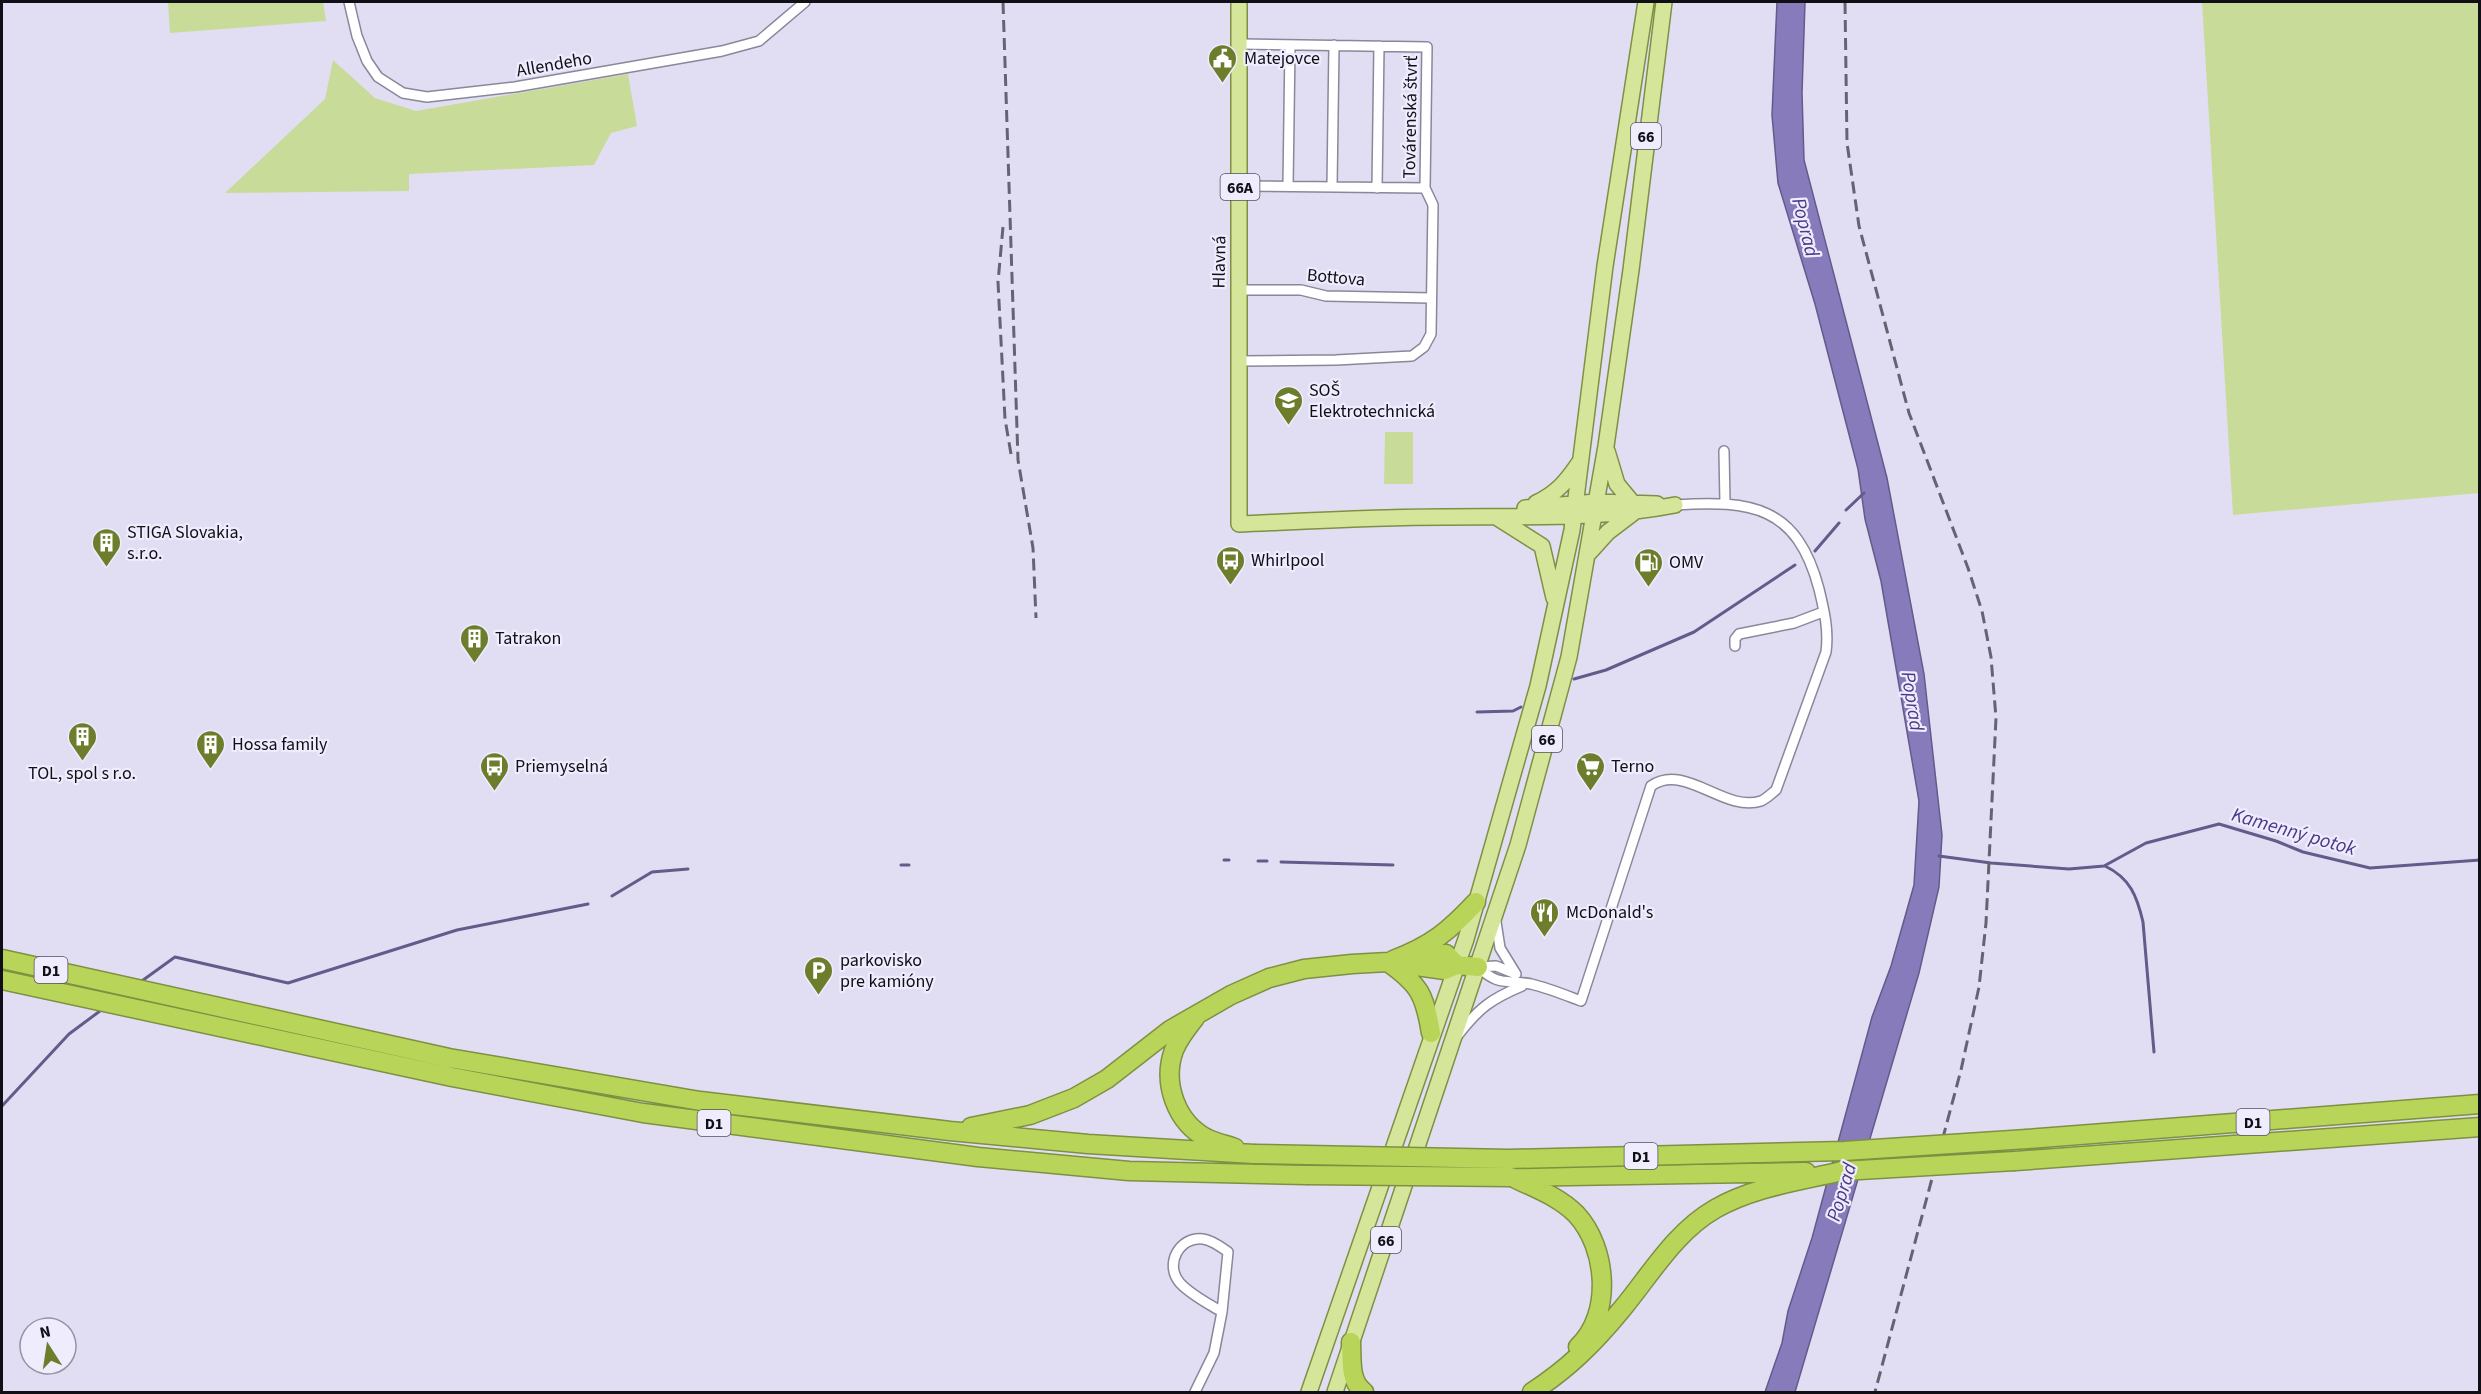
<svg xmlns="http://www.w3.org/2000/svg" width="2481" height="1394" font-family="'Source Sans 3',sans-serif">
<style>
.green{fill:#c9db99}
.water{fill:#877bbb;stroke:#635b8a;stroke-width:1.5}
.lines{fill:none;stroke-linecap:round;stroke-linejoin:round}
.stream{stroke:#635b8a;stroke-width:3}
.minor-casing{stroke:#89879a;stroke-width:12}
.primary-casing{stroke:#7e9042;stroke-width:18}
.motorway-casing{stroke:#7e9042;stroke-width:21}
.minor{stroke:#fff;stroke-width:9}
.primary{stroke:#d5e69b;stroke-width:15}
.motorway{stroke:#b9d559;stroke-width:18}
.rail{stroke:#656371;stroke-width:3;stroke-dasharray:12 6;stroke-linecap:butt}
.motorway-bridge-casing{stroke:#7e9042;stroke-width:21;stroke-linecap:butt}
.motorway-bridge{stroke:#b9d559;stroke-width:18}
.labels{text-anchor:middle;stroke-width:4.5;stroke-linejoin:round;paint-order:stroke}
.shield{fill:#eeecfd;stroke:#53515b;stroke-width:1.5}
.shield-label{font-size:16px;font-weight:bold;fill:#100f16}
.poi-label{font-size:18px;fill:#100f16;stroke:#eeecfd;text-anchor:start}
.street-label{font-size:18px;fill:#100f16;stroke:#eeecfd}
.water-label{font-size:20px;font-style:italic;fill:#4c3886;stroke:#eeecfd}
</style>
<rect width="100%" height="100%" fill="#e1def4"/>
<path class="green" d="M168,2H323L326,21L170,33Z
M2202,2H2479V493L2233,515Z
M333,60L375,98L416,111L628,74L637,126L611,133L594,165L409,174V191L225,193L325,99Z
M1385,432H1413V484H1384Z"/>
<path class="water" d="M1777,2H1805L1802,93L1804,160L1887,478L1924,674L1942,835L1939,887L1919,973L1795,1392H1765L1782,1343L1788,1311L1812,1238L1872,1017L1891,966L1914,885L1919,801L1881,581L1865,519L1858,469L1815,304L1778,183L1772,115Z"/>
<g class="lines">
<path class="stream" d="M1846,510L1864,493
M1815,551L1839,523
M1574,679L1606,670L1694,632L1795,565
M1477,712L1513,711L1521,707
M1939,856L1991,863L2069,869L2104,866L2146,843L2219,824L2276,841L2303,852L2370,868L2480,860
M1224,860H1229
M1258,861H1267
M1281,862L1393,865
M901,865H909
M2105,866C2130,878 2137,896 2143,922L2154,1052
M612,896L652,872L688,869
M139,983L175,957L288,983L457,930L588,904
M2,1106L69,1034L104,1008"/>
<defs>
<path id="minor" d="M349,2L357,36L367,61L378,77L403,93L427,97L515,87L722,51L759,41L805,2
M1241,44L1427,47L1425,188
M1240,186L1425,188
M1288,186L1290,45
M1332,187L1334,45
M1377,188L1379,46
M1238,290H1301L1326,296L1431,298
M1238,361L1336,360L1412,356L1424,347L1431,334L1433,205L1425,188
M1724,451L1725,503
M1735,646V639L1739,634L1794,623L1823,612
M1496,922L1500,948L1516,974
M1478,967C1500,987 1505,979 1531,984C1548,988 1565,995 1581,1001L1651,786C1685,762 1724,813 1761,801C1766,799 1772,793 1776,790L1826,652C1829,630 1824,610 1819,589C1797,506 1752,500 1675,505
M1478,967L1496,966L1516,974
M1458,1035C1479,1008 1491,999 1522,986
M1195,1392L1214,1353L1222,1312L1228,1252C1221,1247 1212,1240 1203,1239C1179,1236 1164,1265 1180,1283C1191,1295 1209,1304 1222,1312"/>
<path id="primary" d="M1239,2V524C1307,521 1376,517 1444,517C1522,516 1599,520 1675,505
M1607,451L1617,484L1631,501
M1536,503C1556,494 1567,481 1579,463
M1525,508L1596,502L1657,504
M1496,517L1542,546L1554,598
M1589,553L1608,532L1633,513
M1309,1392L1466,939L1538,686L1572,530L1605,266L1646,2
M1335,1392L1518,845L1569,657L1606,446L1631,270L1664,2"/>
<path id="motorway" d="M1417,951L1446,954L1457,965
M2,959L449,1058L700,1101L950,1131L1088,1144L1254,1154
M1393,960C1431,946 1449,931 1476,902
M1389,963C1420,985 1425,996 1431,1033
M2,980L452,1077L643,1113L978,1157L1129,1171L1307,1175
M1195,1018C1187,1028 1179,1038 1174,1050C1162,1083 1176,1123 1208,1139C1217,1143 1227,1145 1235,1148
M971,1127L1030,1115L1074,1098L1107,1079L1170,1030L1231,995L1269,978L1304,969L1352,964L1388,962L1445,970L1457,965L1478,967
M2027,1139L2480,1104
M2015,1161L2480,1127
M1511,1177L1806,1172
M1516,1179C1537,1189 1559,1197 1576,1214C1607,1247 1613,1314 1578,1347
M1351,1342C1352,1360 1349,1381 1364,1392
M1532,1392C1568,1369 1595,1342 1622,1309C1651,1274 1675,1232 1715,1209C1753,1187 1800,1181 1842,1171"/>
</defs>
<use href="#minor" class="minor-casing"/>
<use href="#primary" class="primary-casing"/>
<use href="#motorway" class="motorway-casing"/>
<use href="#minor" class="minor"/>
<use href="#primary" class="primary"/>
<use href="#motorway" class="motorway"/>
<path class="rail" d="M1003,2L1018,460L1033,548L1036,618
M1845,2L1847,143L1859,226L1909,413L1968,568L1982,611L1991,657L1996,718L1986,923L1979,987L1961,1070L1875,1392
M1003,227L998,282L1005,419L1011,454"/>
<defs>
<path id="motorway-bridge" d="M1254,1154L1509,1159L1844,1151L2027,1139
M1842,1171L2015,1161
M1307,1175L1511,1177"/>
</defs>
<use href="#motorway-bridge" class="motorway-bridge-casing"/>
<use href="#motorway-bridge" class="motorway-bridge"/>
</g>
<defs>
<symbol id="civic-pin" viewBox="-11 -11 22 30"><path d="M0 17L-7.5 6A9.5 9.5 0 1 1 7.5 6Z" fill="#6c7d2c" stroke="#eeecfd"/><path d="M-.6-6.5H3V-4.5H.6V-3L4-1V1h2V6H-6V1h2V-1L-.6-3ZM-1.2 2.5V6h2.4V2.5Z" fill="#fff"/></symbol>
<symbol id="school-pin" viewBox="-11 -11 22 30"><path d="M0 17L-7.5 6A9.5 9.5 0 1 1 7.5 6Z" fill="#6c7d2c" stroke="#eeecfd"/><path d="M0-5L7-2L0 1L-7-2ZM-4 1L0 2.5L4 1V4Q0 6-4 4Z" fill="#fff"/></symbol>
<symbol id="building-pin" viewBox="-11 -11 22 30"><path d="M0 17L-7.5 6A9.5 9.5 0 1 1 7.5 6Z" fill="#6c7d2c" stroke="#eeecfd"/><path d="M-4-6H4V6H1V3H-1V6H-4ZM-2.5-4.3h1.7v1.8h-1.7ZM.8-4.3h1.7v1.8H.8ZM-2.5-1h1.7V.8h-1.7ZM.8-1h1.7V.8H.8Z" fill="#fff"/></symbol>
<symbol id="bus-pin" viewBox="-11 -11 22 30"><path d="M0 17L-7.5 6A9.5 9.5 0 1 1 7.5 6Z" fill="#6c7d2c" stroke="#eeecfd"/><path d="M-5-6H5V4H4V6H2V4H-2V6H-4V4H-5ZM-3.5-4V0h7V-4ZM-3.5 1.2v1.5H-2V1.2ZM2 1.2v1.5H3.5V1.2Z" fill="#fff"/></symbol>
<symbol id="fuel-pin" viewBox="-11 -11 22 30"><path d="M0 17L-7.5 6A9.5 9.5 0 1 1 7.5 6Z" fill="#6c7d2c" stroke="#eeecfd"/><path d="M-5.5-6h7V0h2V4h1.3V-2.5L3-4.5l.8-.8L6-3V5H2.5V1h-1V6h-7ZM-4.2-4.7v3.2H.2V-4.7Z" fill="#fff"/></symbol>
<symbol id="supermarket-pin" viewBox="-11 -11 22 30"><path d="M0 17L-7.5 6A9.5 9.5 0 1 1 7.5 6Z" fill="#6c7d2c" stroke="#eeecfd"/><path d="M-6-5.5h2.5l.6 2H6L4.5 2H-2.5L-4.4-4H-6ZM-1.5 3.2a1.3 1.3 0 1 0 .1 0ZM3 3.2a1.3 1.3 0 1 0 .1 0Z" fill="#fff"/></symbol>
<symbol id="restaurant-pin" viewBox="-11 -11 22 30"><path d="M0 17L-7.5 6A9.5 9.5 0 1 1 7.5 6Z" fill="#6c7d2c" stroke="#eeecfd"/><path d="M-5-6h1v4h1v-4h1v4h1v-4h1v5L-1.5 .5V6h-2V.5L-5-1ZM5-6V6H3V1.5H1.5Q1.5-4 5-6Z" fill="#fff"/></symbol>
<symbol id="parking-pin" viewBox="-11 -11 22 30"><path d="M0 17L-7.5 6A9.5 9.5 0 1 1 7.5 6Z" fill="#6c7d2c" stroke="#eeecfd"/><path d="M-3.5-5.5H1a3.5 3.5 0 0 1 0 7H-1V5.5H-3.5ZM-1-3.4V-.6H.8a1.4 1.4 0 0 0 0-2.8Z" fill="#fff"/></symbol>
</defs>
<g fill-rule="evenodd">
<use href="#civic-pin" x="1206" y="42" width="33" height="45"/>
<use href="#school-pin" x="1272" y="384" width="33" height="45"/>
<use href="#building-pin" x="90" y="526" width="33" height="45"/>
<use href="#bus-pin" x="1214" y="544" width="33" height="45"/>
<use href="#fuel-pin" x="1632" y="546" width="33" height="45"/>
<use href="#building-pin" x="458" y="622" width="33" height="45"/>
<use href="#building-pin" x="66" y="720" width="33" height="45"/>
<use href="#building-pin" x="194" y="728" width="33" height="45"/>
<use href="#bus-pin" x="478" y="750" width="33" height="45"/>
<use href="#supermarket-pin" x="1574" y="750" width="33" height="45"/>
<use href="#restaurant-pin" x="1528" y="896" width="33" height="45"/>
<use href="#parking-pin" x="802" y="954" width="33" height="45"/>
</g>
<g class="labels">
<g class="shield">
<rect x="1631" y="123" width="30" height="26" rx="4.5"/>
<rect x="1220.5" y="174" width="39" height="26" rx="4.5"/>
<rect x="1532" y="726" width="30" height="26" rx="4.5"/>
<rect x="34.5" y="957" width="33" height="26" rx="4.5"/>
<rect x="2236.5" y="1109" width="33" height="26" rx="4.5"/>
<rect x="697.5" y="1110" width="33" height="26" rx="4.5"/>
<rect x="1624.5" y="1143" width="33" height="26" rx="4.5"/>
<rect x="1371" y="1227" width="30" height="26" rx="4.5"/>
</g>
<g class="shield-label">
<text x="1646" y="142">66</text>
<text x="1240" y="193">66A</text>
<text x="1547" y="745">66</text>
<text x="51" y="976">D1</text>
<text x="2253" y="1128">D1</text>
<text x="714" y="1129">D1</text>
<text x="1641" y="1162">D1</text>
<text x="1386" y="1246">66</text>
</g>
<g class="poi-label">
<text x="1244" y="64">Matejovce</text>
<text x="1309" y="396">SOŠ<tspan x="1309" dy="21">Elektrotechnická</tspan></text>
<text x="127" y="538">STIGA Slovakia,<tspan x="127" dy="21">s.r.o.</tspan></text>
<text x="1251" y="566">Whirlpool</text>
<text x="1669" y="568">OMV</text>
<text x="495" y="644">Tatrakon</text>
<text x="232" y="750">Hossa family</text>
<text x="515" y="772">Priemyselná</text>
<text x="1611" y="772">Terno</text>
<text x="82" y="779" text-anchor="middle">TOL, spol s r.o.</text>
<text x="1566" y="918">McDonald's</text>
<text x="840" y="966">parkovisko<tspan x="840" dy="21">pre kamióny</tspan></text>
</g>
<g class="street-label">
<text transform="translate(554 64) rotate(-10)" y="6">Allendeho</text>
<text transform="translate(1410 117) rotate(-89)" y="6">Továrenská štvrť</text>
<text transform="translate(1219 262) rotate(-89)" y="6">Hlavná</text>
<text transform="translate(1336 277) rotate(5)" y="6">Bottova</text>
</g>
<g class="water-label">
<text transform="translate(1806 227) rotate(76)" y="7">Poprad</text>
<text transform="translate(1913 701) rotate(81)" y="7">Poprad</text>
<text transform="translate(2294 831) rotate(16)" y="7">Kamenný potok</text>
<text transform="translate(1841 1192) rotate(-73)" y="7">Poprad</text>
</g>
</g>
<rect width="2481" height="1394" fill="none" stroke="#100f16" stroke-width="6"/>
<g transform="translate(48 1346) rotate(348)"><circle r="28" fill="#eeecfd" stroke="#9594a1" stroke-width="1.5"/>
<path d="M0-4.5L10 22L0 15L-10 22Z" fill="#6c7d2c"/>
<text y="-9" font-size="16" font-weight="bold" text-anchor="middle" fill="#100f16">N</text>
</g>
</svg>
